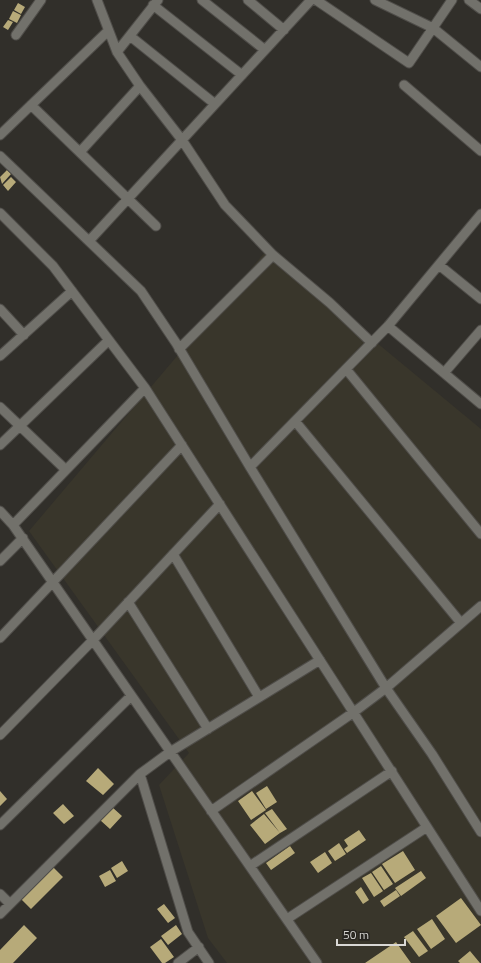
<svg xmlns="http://www.w3.org/2000/svg" width="481" height="963" font-family="'Titillium Web',sans-serif">
<style>
.built{fill:#39362b}
.building{fill:#b7aa79}
.lines{fill:none;stroke-linecap:round;stroke-linejoin:round}
.minor-casing{stroke:#4f4d49;stroke-width:11}
.minor{stroke:#72716b;stroke-width:9}
</style>
<rect width="100%" height="100%" fill="#312f2a"/>
<path class="built" d="M266,251L481,429V963H227L208,938L159,785L189,753L29,531Z"/>
<path class="building" d="M18,3L25,7L21,14L14,10Z
M13,11L21,15L17,23L9,19Z
M8,20L13,22L8,30L3,27Z
M7,170L11,174L2,184L0,177Z
M11,177L16,182L8,191L3,185Z
M98,768L114,784L103,795L86,781Z
M267,786L277,802L266,809L256,793Z
M0,791L7,799L0,806Z
M252,791L266,810L251,820L238,801Z
M63,804L74,816L64,824L53,813Z
M112,807L122,816L110,829L100,820Z
M272,809L287,829L280,833L265,813Z
M264,814L280,833L265,844L250,825Z
M359,830L366,840L347,853L344,849L348,846L344,840Z
M339,843L346,854L335,861L328,851Z
M290,846L295,853L271,870L266,863Z
M403,851L415,870L395,883L382,864Z
M325,852L332,863L318,873L310,862Z
M122,861L128,871L117,878L111,868Z
M52,866L63,877L31,909L20,898Z
M381,866L393,884L384,890L372,872Z
M110,870L116,881L105,887L99,876Z
M421,871L426,878L401,896L395,888Z
M371,873L383,891L374,897L362,878Z
M361,887L369,900L363,904L355,892Z
M396,890L400,896L384,907L380,901Z
M461,898L481,925L456,943L436,916Z
M164,904L175,918L168,923L157,909Z
M432,919L445,939L431,949L417,929Z
M24,925L37,938L13,963H0V950Z
M176,925L182,934L168,945L161,936Z
M413,931L428,951L419,957L404,937Z
M161,939L174,957L165,963H162L150,947Z
M396,942L411,963H365Z
M470,951L480,963H460L458,961Z"/>
<g class="lines">
<defs>
<path id="minor" d="M97,0L117,52L140,86L182,140L225,205L273,255L330,303L372,343
M202,0L265,50
M248,0L284,30
M316,0L409,63L452,0
M375,0L433,28L481,67
M469,0L481,9
M153,5L242,75
M16,35L41,0
M130,36L215,104
M117,52L158,0
M404,85L481,151
M31,105L156,226
M0,135L108,31
M80,152L140,86
M0,156L141,291L176,343L250,467L386,688L432,754L481,832
M0,213L53,266L145,388L481,911
M89,241L311,0
M439,265L481,299
M0,309L24,335
M388,326L481,404
M179,349L273,255
M0,356L72,291
M346,369L481,534
M444,373L481,330
M145,388L13,525L317,963
M0,407L66,470
M295,421L461,623
M0,445L109,340
M250,467L388,326L481,214
M0,511L13,525
M173,554L259,697
M0,561L23,538
M128,602L208,729
M0,638L182,445
M0,735L93,640L220,504
M211,811L354,712L386,688L481,606
M0,825L131,696
M250,866L392,771
M0,894L10,904
M0,914L140,774
M287,919L427,827
M178,963L199,947
M209,963L188,932L140,774L170,752L320,660"/>
</defs>
<use href="#minor" class="minor-casing"/>
<use href="#minor" class="minor"/>
</g>
<path d="M337 939v6h68v-6" fill="none" stroke="#d9d8d5" stroke-width="2"/>
<text x="343" y="939" font-size="12" fill="#d9d8d5" stroke="#272521" stroke-width="3" paint-order="stroke">50 m</text>
</svg>
